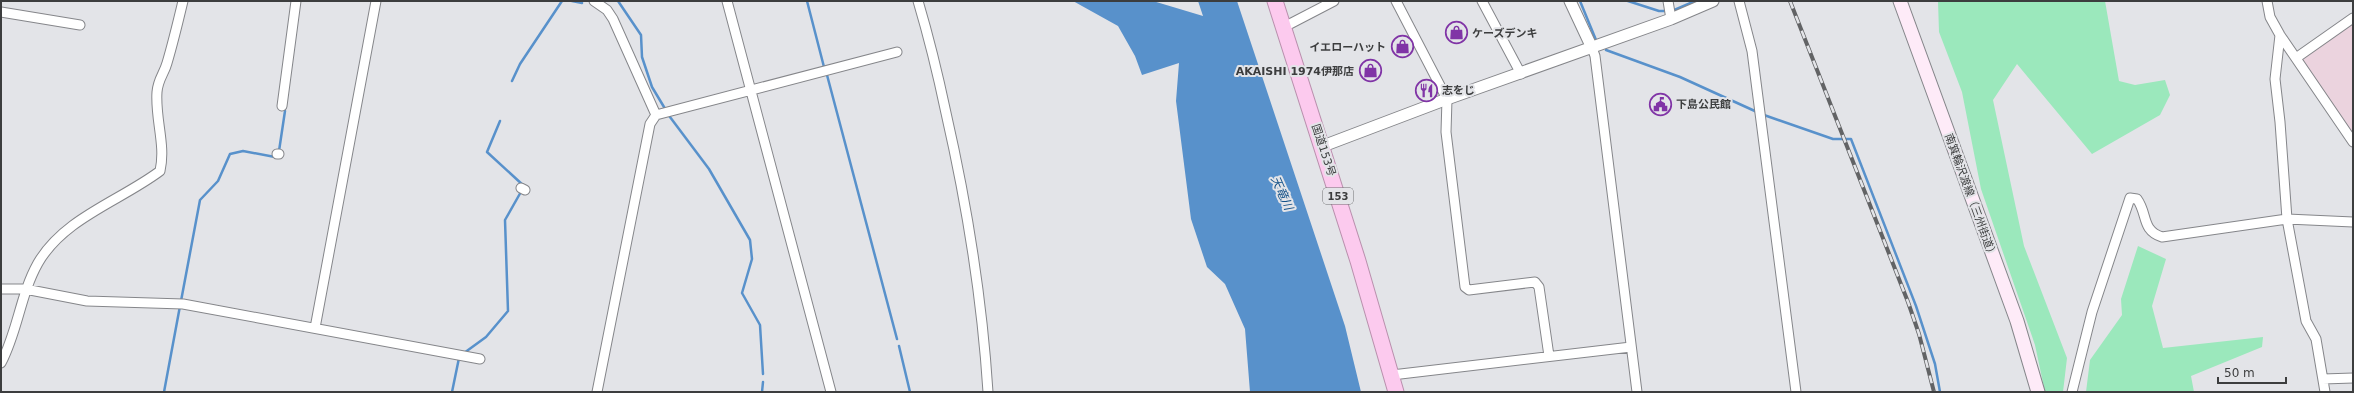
<svg xmlns="http://www.w3.org/2000/svg" width="2354" height="393" font-family="'DejaVu Sans','Noto Sans JP',sans-serif">
<style>
.education{fill:#ebd3de}
.green{fill:#9be8bc}
.water{fill:#5891cb}
.lines{fill:none;stroke-linecap:round;stroke-linejoin:round}
.stream{stroke:#5891cb;stroke-width:2.5}
.minor-casing{stroke:#85868a;stroke-width:11}
.tertiary-casing{stroke:#85868a;stroke-width:13}
.secondary-casing{stroke:#85868a;stroke-width:15}
.trunk-casing{stroke:#b990ad;stroke-width:17}
.minor{stroke:#fff;stroke-width:9}
.tertiary{stroke:#fff;stroke-width:11}
.secondary{stroke:#feebf8;stroke-width:13}
.trunk{stroke:#fccaee;stroke-width:15}
.rail-casing{stroke:#626365;stroke-width:4}
.rail{stroke:#e3e4e8;stroke-width:2.5;stroke-dasharray:8;stroke-linecap:butt}
.labels{text-anchor:middle;stroke-width:4;stroke-linejoin:round;paint-order:stroke}
.shield{fill:#e3e4e8;stroke:#6e6f71;stroke-width:1}
.shield-label{font-size:10px;font-weight:bold;fill:#3c3d3e}
.poi-label{font-size:11px;font-weight:bold;fill:#3c3d3e;stroke:#e3e4e8;text-anchor:start}
.street-label{font-size:11px;fill:#3c3d3e;stroke:#e3e4e8}
.water-label{font-size:12px;font-style:italic;fill:#135188;stroke:#e3e4e8}
</style>
<rect width="100%" height="100%" fill="#e3e4e8"/>
<path class="education" d="M2353,24V135L2302,59Z"/>
<path class="green" d="M1938,1H2105L2119,81L2135,85L2165,80L2170,95L2160,115L2092,154L2017,64L1993,100L2024,246L2067,358L2063,392H2045L2035,345L1981,189L1962,92L1939,32Z
M2138,246L2166,259L2152,306L2163,348L2263,337L2262,347L2191,376L2194,392H2086L2090,360L2122,315L2121,299Z"/>
<path class="water" d="M1073,1H1153L1203,16L1198,1H1237L1345,326L1361,392H1250L1245,329L1225,284L1207,267L1191,219L1176,101L1179,63L1142,75L1135,56L1118,26Z"/>
<g class="lines">
<path class="stream" d="M572,1L582,3
M618,1L641,35L642,57L652,87L670,117L709,169L750,240L752,259L742,293L760,325L763,374
M807,1L824,67
M1580,1L1596,40
M1628,1L1659,11H1667
M1672,11L1695,1
M1606,50L1680,77L1757,112
M827,75L897,339
M512,81L520,64L562,1
M1764,115L1833,139H1851L1916,306L1935,364L1940,392
M500,121L487,152L524,186
M279,151L285,111
M181,301L200,200L218,181L230,154L243,151L275,157
M899,346L910,392
M464,353L486,337L508,311L505,220L522,190
M164,392L180,306
M452,392L459,358
M762,392L763,382"/>
<defs>
<path id="minor" d="M594,1L607,10L613,19L656,115
M727,1L831,392
M918,1C929,38 938,75 946,113C967,205 982,298 988,392
M1396,1L1447,99L1446,132L1465,287L1469,290L1535,282L1539,287L1549,356
M1482,1L1521,74
M1668,1L1671,19
M1739,1L1752,51L1796,392
M2267,1L2270,17L2280,35L2353,142
M1,12L80,25
M1284,27L1334,1
M2280,35L2275,79L2280,122L2287,219L2306,321L2316,339L2325,392
M1592,48L1595,56L1637,392
M2296,58L2353,18
M282,106L296,1
M277,154H279
M521,188L525,190
M1,289H25L87,301L183,304L480,359
M315,328L376,1
M1,363C18,331 20,295 38,263C64,218 120,201 160,171C166,145 155,119 157,92C158,79 164,74 167,63C173,43 178,22 183,1
M1392,375L1631,347
M2323,379L2353,378
M597,392L650,124L656,115L897,52
M2072,392L2092,312L2130,198L2137,199C2148,214 2141,230 2162,237L2287,219L2353,222"/>
<path id="tertiary" d="M1570,1L1592,48
M1323,146L1447,99L1671,19L1713,1"/>
<path id="secondary" d="M1900,1L2017,321L2038,392"/>
<path id="trunk" d="M1275,1L1358,261L1396,392"/>
</defs>
<use href="#minor" class="minor-casing"/>
<use href="#tertiary" class="tertiary-casing"/>
<use href="#secondary" class="secondary-casing"/>
<use href="#trunk" class="trunk-casing"/>
<use href="#minor" class="minor"/>
<use href="#tertiary" class="tertiary"/>
<use href="#secondary" class="secondary"/>
<use href="#trunk" class="trunk"/>
<defs>
<path id="rail" d="M1790,1L1908,302L1919,334L1934,392"/>
</defs>
<use href="#rail" class="rail-casing"/>
<use href="#rail" class="rail"/>
</g>
<defs>
<symbol id="shop-ring" viewBox="-11 -11 22 22"><circle r="9.5" fill="#e3e4e8" stroke="#8034a6" stroke-width="1.5"/><path d="M-5-2.5h2.3a2.7 3.5 0 0 1 5.4 0H5L5.5 6h-11ZM-1.5-2.5h3a1.5 2.3 0 0 0-3 0Z" fill="#8034a6"/></symbol>
<symbol id="restaurant-ring" viewBox="-11 -11 22 22"><circle r="9.5" fill="#e3e4e8" stroke="#8034a6" stroke-width="1.5"/><path d="M-5-6h1v4h1v-4h1v4h1v-4h1v5L-1.5 .5V6h-2V.5L-5-1ZM5-6V6H3V1.5H1.5Q1.5-4 5-6Z" fill="#8034a6"/></symbol>
<symbol id="civic-ring" viewBox="-11 -11 22 22"><circle r="9.5" fill="#e3e4e8" stroke="#8034a6" stroke-width="1.5"/><path d="M-.6-6.5H3V-4.5H.6V-3L4-1V1h2V6H-6V1h2V-1L-.6-3ZM-1.2 2.5V6h2.4V2.5Z" fill="#8034a6"/></symbol>
</defs>
<g fill-rule="evenodd">
<use href="#shop-ring" x="1444" y="20" width="25" height="25"/>
<use href="#shop-ring" x="1390" y="34" width="25" height="25"/>
<use href="#shop-ring" x="1358" y="58" width="25" height="25"/>
<use href="#restaurant-ring" x="1414" y="78" width="25" height="25"/>
<use href="#civic-ring" x="1648" y="92" width="25" height="25"/>
</g>
<g class="labels">
<rect class="shield" x="1323" y="188" width="30" height="16" rx="3"/>
<g class="shield-label">
<text x="1338" y="200">153</text>
</g>
<g class="poi-label">
<text x="1472" y="37">ケーズデンキ</text>
<text x="1386" y="51" text-anchor="end">イエローハット</text>
<text x="1354" y="75" text-anchor="end">AKAISHI 1974伊那店</text>
<text x="1442" y="94">志をじ</text>
<text x="1676" y="108">下島公民館</text>
</g>
<g class="street-label">
<text transform="translate(1324 150) rotate(72)" y="4">国道153号</text>
<text transform="translate(1971 196) rotate(70)" y="4">南箕輪沢渡線（三州街道）</text>
</g>
<g class="water-label">
<text transform="translate(1282 193) rotate(66)" y="4">天竜川</text>
</g>
</g>
<rect width="2354" height="393" fill="none" stroke="#3c3d3e" stroke-width="4"/>
<path d="M2218 377v6h68v-6" fill="none" stroke="#3c3d3e" stroke-width="2"/>
<text x="2224" y="377" font-size="12" fill="#3c3d3e" stroke="#e3e4e8" stroke-width="3" paint-order="stroke">50 m</text>
</svg>
